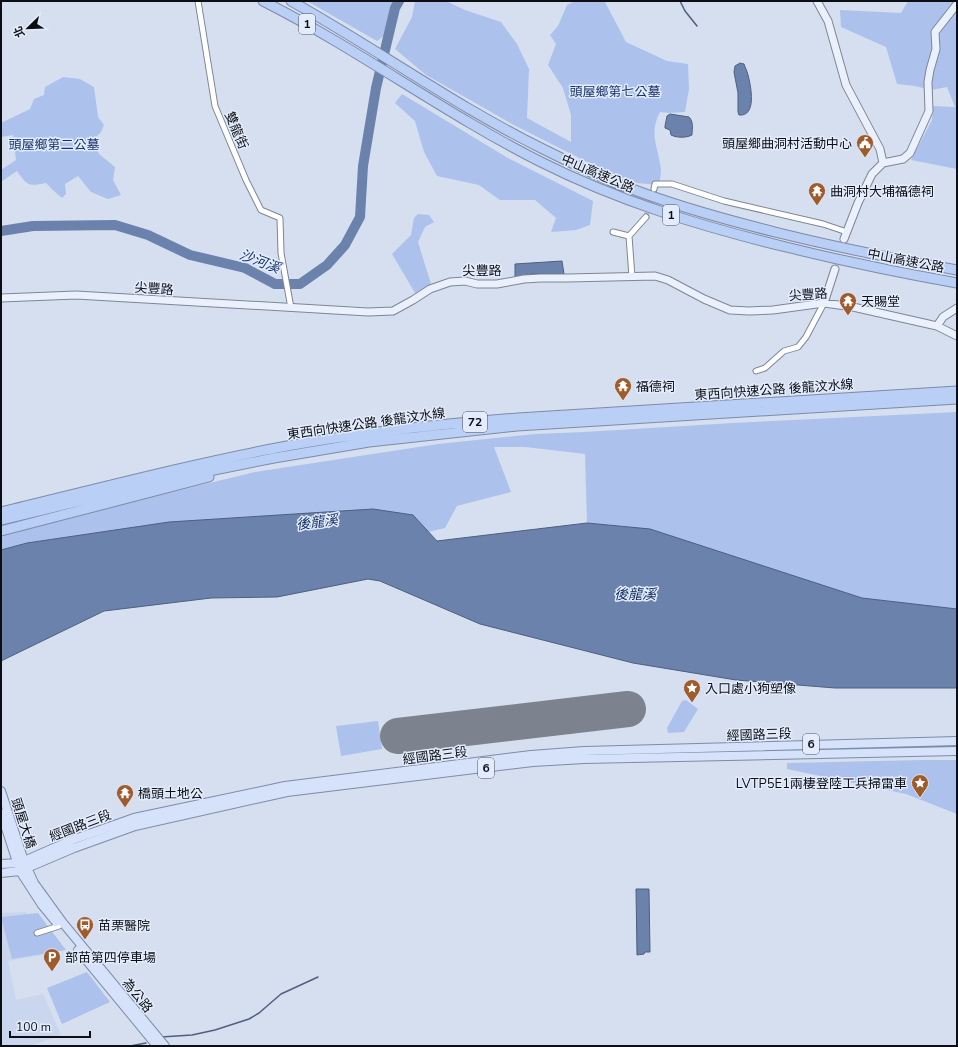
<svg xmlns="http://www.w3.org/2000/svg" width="958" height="1047" font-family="'Nunito Sans','Noto Sans TC',sans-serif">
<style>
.built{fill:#cad6ed}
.green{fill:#acc2ec}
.water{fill:#6b82ad;stroke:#4e5f7f}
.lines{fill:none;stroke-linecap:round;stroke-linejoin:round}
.stream{stroke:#4e5f7f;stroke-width:1.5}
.river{stroke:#6b82ad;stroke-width:10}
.runway{stroke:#7c828e;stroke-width:36}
.street-tunnel{stroke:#b8c0ce;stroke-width:5;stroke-dasharray:5 2.5;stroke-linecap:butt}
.street-casing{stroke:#7e8695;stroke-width:7}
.secondary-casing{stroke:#7e8695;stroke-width:9}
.primary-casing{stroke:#7d8ba7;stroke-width:10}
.highway-casing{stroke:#7d8ba7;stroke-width:11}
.street{stroke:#fff;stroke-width:5}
.secondary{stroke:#eaf1fc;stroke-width:7}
.primary{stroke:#d6e2fa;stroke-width:8}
.highway{stroke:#bacff6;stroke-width:9}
.labels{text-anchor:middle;stroke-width:3;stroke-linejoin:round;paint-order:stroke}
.shield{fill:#e3ecfc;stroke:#4c5159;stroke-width:1}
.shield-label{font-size:12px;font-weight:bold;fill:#0b0e13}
.park-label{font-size:13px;fill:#173168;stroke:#e3ecfc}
.street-label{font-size:13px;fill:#0b0e13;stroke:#e3ecfc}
.poi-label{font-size:13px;fill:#0b0e13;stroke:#e3ecfc;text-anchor:start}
.water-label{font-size:14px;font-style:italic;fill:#142e64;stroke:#e3ecfc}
</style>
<rect width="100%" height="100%" fill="#d6dfef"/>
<path class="built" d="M27,912L31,931L42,936L48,954L8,961L16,1000L43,994L61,1035L30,1046H1V913Z"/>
<path class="green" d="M307,1H395L384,36L377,41Z
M415,1H446L465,10L501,22L517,44L529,69L527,118L571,142V115L563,88L548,65L556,44L550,35L558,26L567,5L575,1H608L605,2L626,42L667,61L688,64L689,89L685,112L669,113L660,112C648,135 659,148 661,170C661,175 660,180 659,185L637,183L601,169L512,124L426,75L395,49L412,17Z
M908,1H957V169L911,160L932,120L933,106L955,107L947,87L931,90L915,86L897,84L886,47L841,27L840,10L901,13Z
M63,77L80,79L94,87L98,117L104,125L101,132L93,140L99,154L115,167L113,180L121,195L108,199L91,192L78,176L65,184L66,194L62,198L55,192L46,183C28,187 27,185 17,171L1,182V170L16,160L13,135L1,137V123L30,109L34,99L44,95L45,87Z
M402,94L508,158L593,201L590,225L576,230L551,232L556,218L535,200H500L479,185L437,176L424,152L415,121L395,103Z
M418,214L429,215L434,222L425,227L418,242L431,284L415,293L392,254L411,235L414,218Z
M957,412V647L437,541L587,523L585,454L525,447H494L511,492L457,506L445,528L428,532L413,515L169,522L27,543L1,550V535L86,513L255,472L438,444L535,434L584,432L733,423Z
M686,700L698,709L684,732L668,733L667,728L682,701Z
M378,721L382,749L341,756L336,726Z
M921,760H957V814L906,794L787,769V763Z
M38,913L66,950L12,959L1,917Z
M87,972L110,1002L62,1024L47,988Z"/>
<path class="water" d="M740,63L744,64C745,67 747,71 748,75C751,86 757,117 739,115L738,112V93L734,72L735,66Z
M670,114L689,117C694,122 692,129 692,135C686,138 677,138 671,135L670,130L665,128V126L667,116Z
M562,261L564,274H532L515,278V264Z
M373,509L413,515L437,541L587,523L650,529L862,598L957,609V688H835L736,680L633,663L480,624L380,581L368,579L277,597L211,598L104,611L1,661V550L27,543L169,522Z
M636,889H649L650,952H645L644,954L637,955Z"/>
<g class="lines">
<path class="stream" d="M680,1L685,11L697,26
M161,1037L192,1035L215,1030L249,1019L259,1013L281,994L318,977
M130,1046L146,1043"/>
<path class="river" d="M1,231L33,226L115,225L148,235L190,255L245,268L275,284H300L327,265L345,245L360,217L363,166L376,88L395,8L399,1"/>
<path class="runway" d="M398,736L628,709"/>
<path class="street-tunnel" d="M646,217L652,196"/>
<defs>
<path id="street" d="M198,1L215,106L246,180L261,210L280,218L281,253L291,308
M654,189L655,184H672L724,201L823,224L847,232
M613,232L629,236
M632,277L629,236L646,217
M756,371L765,368L784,351L798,347L806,337L824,303
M37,933L59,926L63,923"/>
<path id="secondary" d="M817,1L828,21L846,85L880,149L883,163
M844,239L858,203L872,174L883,163L903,159L910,153L929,111L928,82L930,70L936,49L935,32L957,4
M1,298L76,295L368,312L393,311L413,300L430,289L450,282L465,281L477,284H497L524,279L541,278H568L655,276L668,280L704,299L730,310L749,311L773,310L824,303L853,307L937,326L957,336
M824,303L835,269
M937,326L943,317L957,308"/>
<path id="primary" d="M1,791L24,861L34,883L63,923L165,1046
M1,813L20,871L42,905L56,922
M1,864L18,863L24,861L72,840L134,818L285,786L531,755L584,751L957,741
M1,873L20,871L74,848L135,826L287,792L533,762L584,759L957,751
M78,950L157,1046"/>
<path id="highway" d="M263,1C358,49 444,113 539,161C618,201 700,226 786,247C843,261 900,273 957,283
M291,1C377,49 457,107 545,150C574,164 602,179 632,189C679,207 727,220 775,232C835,247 896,259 957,270
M1,512C96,489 191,464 287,446C363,432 441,424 518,418L957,391
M1,520L189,475L274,458L369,442L517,426L957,399
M1,531L209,477"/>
</defs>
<use href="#street" class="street-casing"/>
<use href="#secondary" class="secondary-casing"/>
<use href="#primary" class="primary-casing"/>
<use href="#highway" class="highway-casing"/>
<use href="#street" class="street"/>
<use href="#secondary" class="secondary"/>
<use href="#primary" class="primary"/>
<use href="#highway" class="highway"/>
</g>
<defs>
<symbol id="civic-pin" viewBox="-11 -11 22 30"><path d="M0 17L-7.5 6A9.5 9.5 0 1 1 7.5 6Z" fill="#9f5b2c" stroke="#e3ecfc"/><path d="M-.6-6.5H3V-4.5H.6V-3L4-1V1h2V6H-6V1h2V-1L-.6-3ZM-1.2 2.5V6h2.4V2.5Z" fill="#fff"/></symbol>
<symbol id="temple-pin" viewBox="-11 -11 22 30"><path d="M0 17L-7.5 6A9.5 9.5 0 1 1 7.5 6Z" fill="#9f5b2c" stroke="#e3ecfc"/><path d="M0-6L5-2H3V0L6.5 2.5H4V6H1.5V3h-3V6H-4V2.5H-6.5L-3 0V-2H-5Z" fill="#fff"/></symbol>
<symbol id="sight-pin" viewBox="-11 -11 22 30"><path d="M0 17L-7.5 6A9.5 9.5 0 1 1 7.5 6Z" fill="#9f5b2c" stroke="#e3ecfc"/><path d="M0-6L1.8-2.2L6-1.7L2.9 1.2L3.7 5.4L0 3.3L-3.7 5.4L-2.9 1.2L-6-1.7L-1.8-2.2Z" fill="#fff"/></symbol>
<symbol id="bus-pin" viewBox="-11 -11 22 30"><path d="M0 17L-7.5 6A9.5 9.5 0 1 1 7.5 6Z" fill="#9f5b2c" stroke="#e3ecfc"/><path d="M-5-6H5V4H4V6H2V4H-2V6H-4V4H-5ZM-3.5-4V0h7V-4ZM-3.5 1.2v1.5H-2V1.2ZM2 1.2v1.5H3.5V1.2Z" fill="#fff"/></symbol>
<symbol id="parking-pin" viewBox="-11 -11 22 30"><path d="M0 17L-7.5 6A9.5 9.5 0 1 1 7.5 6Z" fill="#9f5b2c" stroke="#e3ecfc"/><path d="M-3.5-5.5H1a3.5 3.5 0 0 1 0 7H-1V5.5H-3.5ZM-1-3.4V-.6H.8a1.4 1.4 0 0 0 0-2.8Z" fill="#fff"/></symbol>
</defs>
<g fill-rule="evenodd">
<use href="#civic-pin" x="855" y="133" width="20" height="27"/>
<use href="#temple-pin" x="807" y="181" width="20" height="27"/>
<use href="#temple-pin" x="838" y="291" width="20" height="27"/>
<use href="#temple-pin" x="613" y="376" width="20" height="27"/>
<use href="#sight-pin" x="682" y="678" width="20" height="27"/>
<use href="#sight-pin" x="910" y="773" width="20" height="27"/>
<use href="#temple-pin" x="115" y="783" width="20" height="27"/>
<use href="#bus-pin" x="75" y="915" width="20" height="27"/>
<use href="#parking-pin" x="42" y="947" width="20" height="27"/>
</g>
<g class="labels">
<g class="shield">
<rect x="299" y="14" width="16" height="20" rx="3"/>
<rect x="663" y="205" width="16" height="20" rx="3"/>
<rect x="463" y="412" width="24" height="20" rx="3"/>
<rect x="803" y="734" width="16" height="20" rx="3"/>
<rect x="478" y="758" width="16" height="20" rx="3"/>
</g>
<g class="shield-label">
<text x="307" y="28">1</text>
<text x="671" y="219">1</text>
<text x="475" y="426">72</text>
<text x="811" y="748">6</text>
<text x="486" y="772">6</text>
</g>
<g class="park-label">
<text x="615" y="96">頭屋鄉第七公墓</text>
<text x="54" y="149">頭屋鄉第二公墓</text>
</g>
<g class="street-label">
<text transform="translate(237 130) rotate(67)" y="5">雙龍街</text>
<text transform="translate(598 173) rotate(23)" y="5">中山高速公路</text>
<text transform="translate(906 260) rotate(11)" y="5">中山高速公路</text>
<text x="482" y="275">尖豐路</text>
<text transform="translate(154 288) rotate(4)" y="5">尖豐路</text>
<text transform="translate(808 294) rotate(-4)" y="5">尖豐路</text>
<text transform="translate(774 389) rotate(-4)" y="5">東西向快速公路 後龍汶水線</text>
<text transform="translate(366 423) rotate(-8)" y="5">東西向快速公路 後龍汶水線</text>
<text transform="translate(759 734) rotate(-2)" y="5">經國路三段</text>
<text transform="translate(435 755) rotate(-7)" y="5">經國路三段</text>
<text transform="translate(24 823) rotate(72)" y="5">頭屋大橋</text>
<text transform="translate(80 825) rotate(-21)" y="5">經國路三段</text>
<text transform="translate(138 995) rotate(51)" y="5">為公路</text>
</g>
<g class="poi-label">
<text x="852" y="148" text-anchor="end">頭屋鄉曲洞村活動中心</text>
<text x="830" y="196">曲洞村大埔福德祠</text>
<text x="861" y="306">天賜堂</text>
<text x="636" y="391">福德祠</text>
<text x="705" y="693">入口處小狗塑像</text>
<text x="907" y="788" text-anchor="end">LVTP5E1兩棲登陸工兵掃雷車</text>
<text x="138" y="798">橋頭土地公</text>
<text x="98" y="930">苗栗醫院</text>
<text x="65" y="962">部苗第四停車場</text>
</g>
<g class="water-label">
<text transform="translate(260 261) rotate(21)" y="5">沙河溪</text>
<text transform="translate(317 522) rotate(-7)" y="5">後龍溪</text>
<text x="635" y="599">後龍溪</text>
</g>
</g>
<rect width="958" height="1047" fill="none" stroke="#0b0e13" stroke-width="4"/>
<g transform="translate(28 28) rotate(247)" stroke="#e3ecfc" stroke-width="3" paint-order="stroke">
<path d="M0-3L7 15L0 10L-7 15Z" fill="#0b0e13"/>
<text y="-6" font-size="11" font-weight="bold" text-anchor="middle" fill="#0b0e13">北</text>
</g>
<path d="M10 1031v6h80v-6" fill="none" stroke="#0b0e13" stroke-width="2"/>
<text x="16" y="1031" font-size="12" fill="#0b0e13" stroke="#e3ecfc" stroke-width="3" paint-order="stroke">100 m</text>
</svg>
